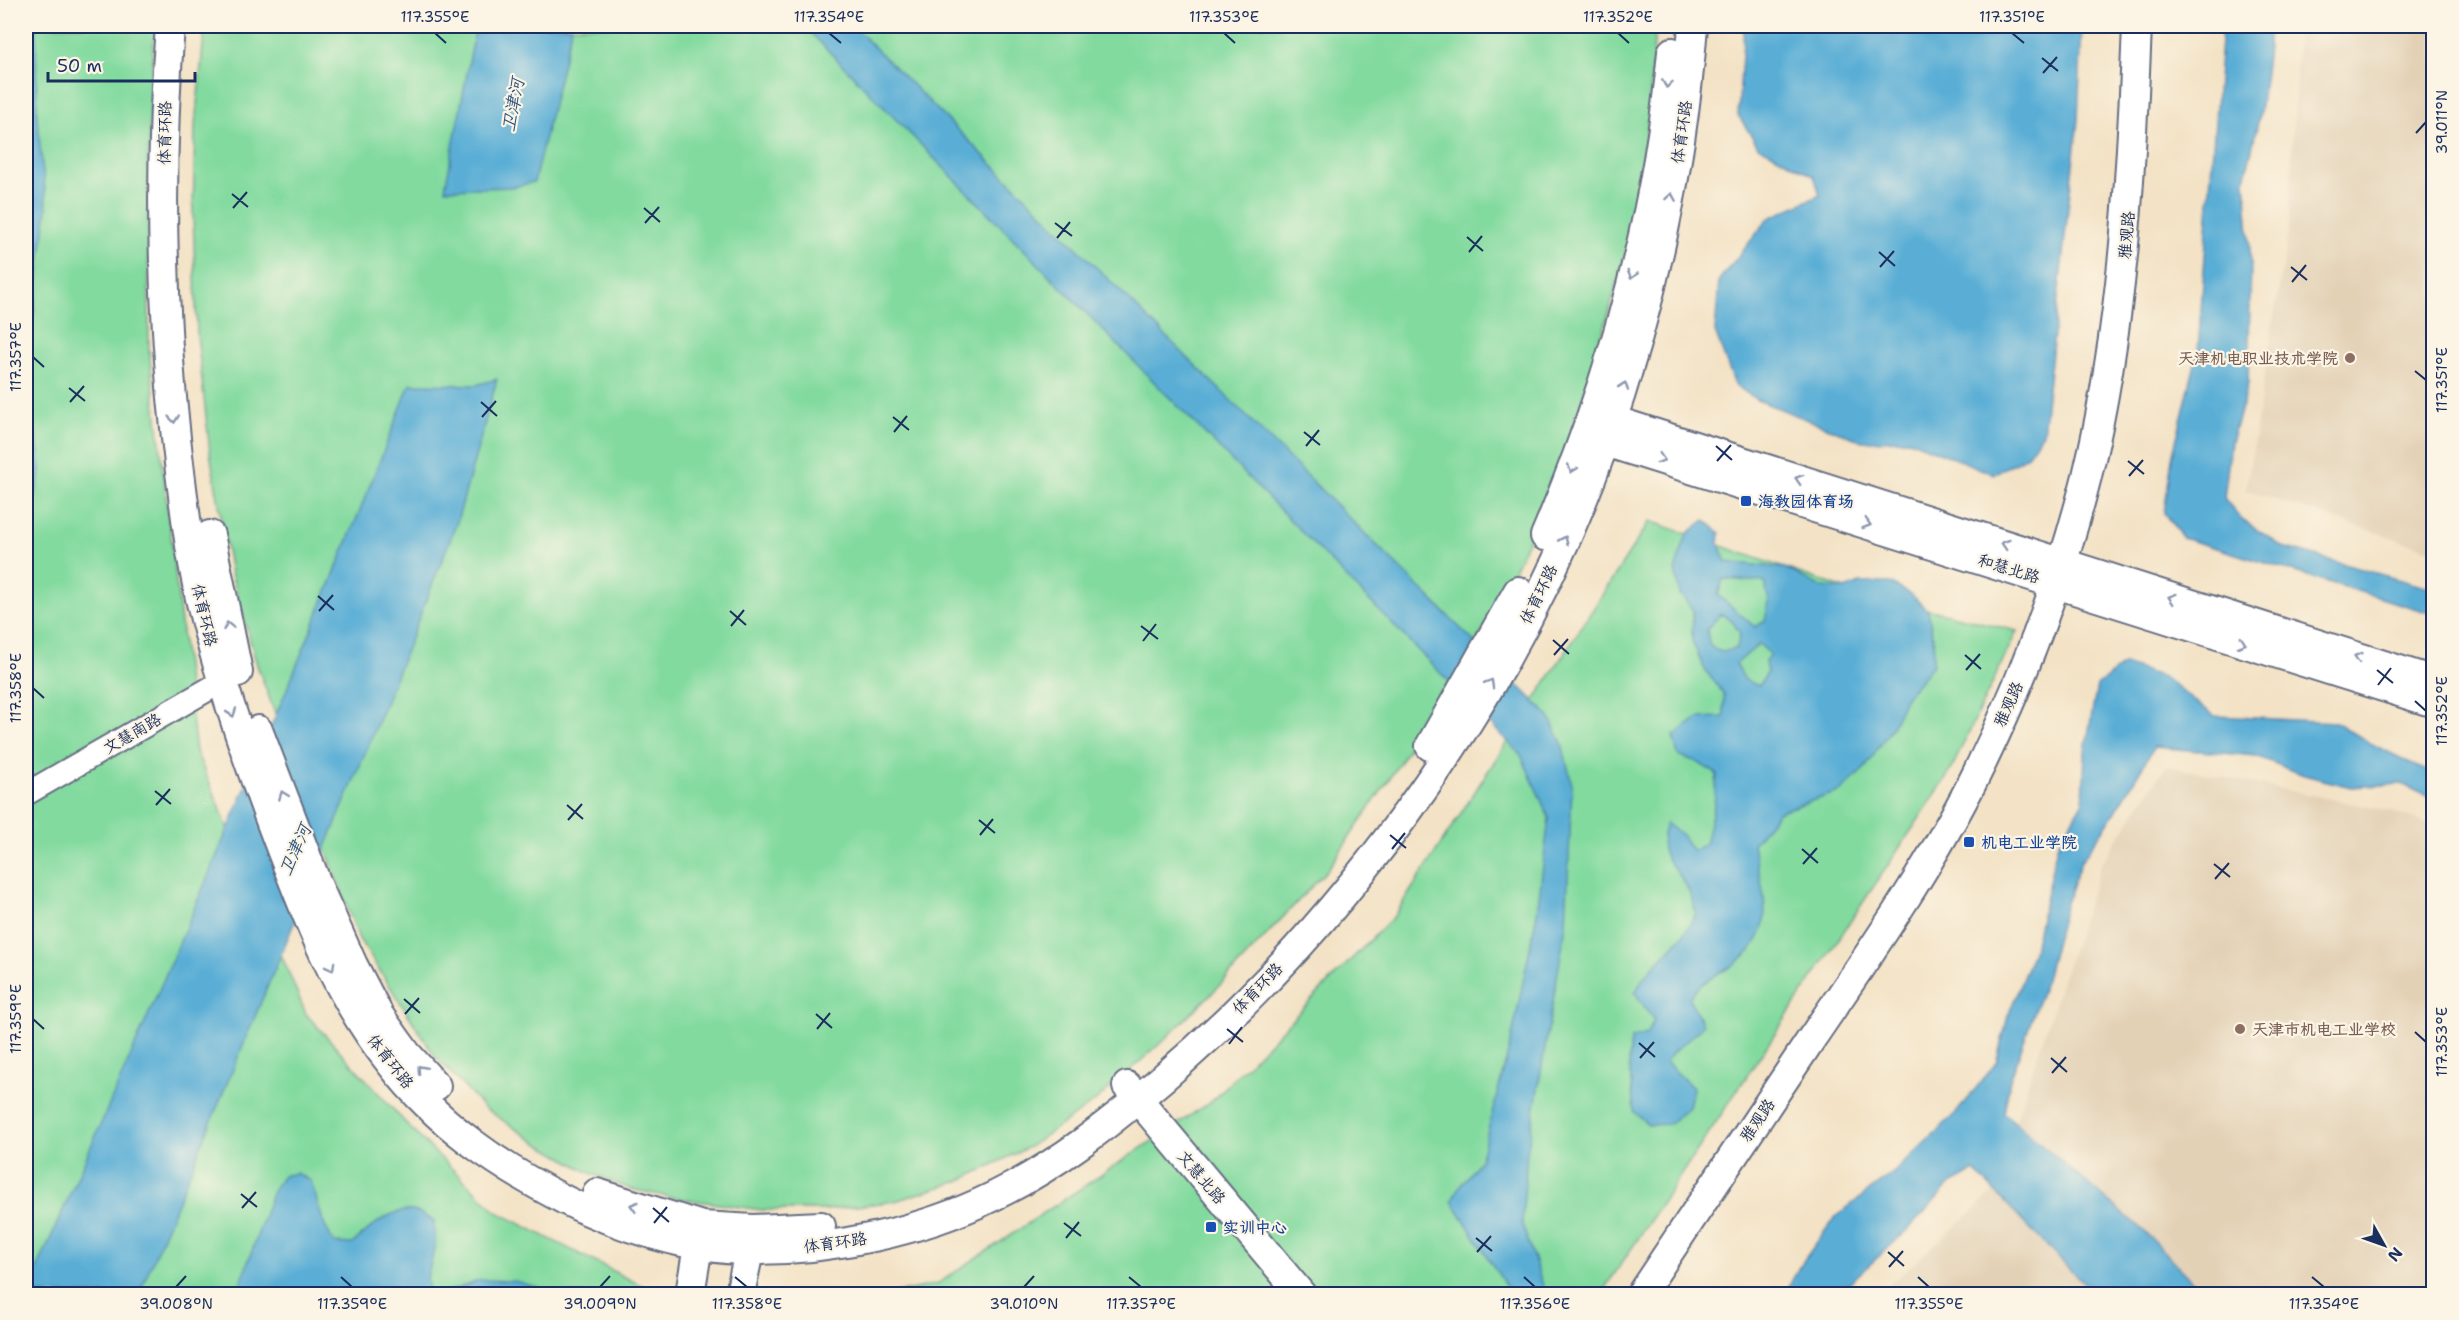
<svg xmlns="http://www.w3.org/2000/svg" width="2459" height="1320" font-family="'Shantell Sans','LXGW WenKai TC',sans-serif">
<style>
.built{fill:#e3d1b6}
.green{fill:#82da9f;stroke:#4e847e;stroke-width:1.5}
.water{fill:#5aaed6;stroke:#3a6e9a;stroke-width:1.5;fill-rule:evenodd}
.lines{fill:none;stroke-linecap:round;stroke-linejoin:round}
.minor-casing{stroke:#676e82;stroke-width:26}
.major-casing{stroke:#676e82;stroke-width:32}
.minor{stroke:#fff;stroke-width:22}
.major{stroke:#fff;stroke-width:28}
.oneway{stroke:#8d97ae}
.ticks{fill:none;stroke:#1b2f5e;stroke-width:2}
.education-dot{fill:#8d6e63;stroke:#fcf5e5;stroke-width:2}
.transit-dot{fill:#1a4fb4;stroke:#fcf5e5;stroke-width:2}
.labels{text-anchor:middle;stroke-width:4.5;stroke-linejoin:round;paint-order:stroke}
.street-label{font-size:16px;fill:#1b2f5e;stroke:#fcf5e5}
.education-label{font-size:16px;font-weight:bold;fill:#785e54;stroke:#fcf5e5;text-anchor:end}
.transit-label{font-size:16px;font-weight:bold;fill:#164399;stroke:#fcf5e5;text-anchor:start}
.water-label{font-size:18px;font-style:italic;fill:#2e5582;stroke:#fcf5e5}
.neatline{fill:none;stroke:#1b2f5e;stroke-width:2}
.ticks-label{font-size:15px;text-anchor:middle;fill:#1b2f5e}
</style>
<rect width="100%" height="100%" fill="#fcf5e5"/>
<filter id="ink" filterUnits="userSpaceOnUse"><feTurbulence type="fractalNoise" baseFrequency=".0167" numOctaves="2"/><feDisplacementMap in="SourceGraphic" scale="12" xChannelSelector="R" yChannelSelector="G"/><feConvolveMatrix kernelMatrix="1 2 1 2 8 2 1 2 1" color-interpolation-filters="sRGB"/></filter>
<filter id="wash" filterUnits="userSpaceOnUse"><feTurbulence type="fractalNoise" baseFrequency=".008" numOctaves="4" result="noise"/><feDisplacementMap in="SourceGraphic" scale="24" xChannelSelector="R" yChannelSelector="G"/><feGaussianBlur stdDeviation="1.35" result="paint"/><feColorMatrix in="noise" values="0 0 0 0 0 0 0 0 0 0 0 0 0 0 0 0 0 1.4 0 .05"/><feComposite in="paint" operator="in"/></filter>
<g filter="url(#wash)">
<rect width="100%" height="100%" fill="#f3e2c5"/>
<path class="built" d="M2298,26H2433V551L2246,490L2289,226Z
M2166,766L2391,811L2433,825V1294H1879L1991,1195L2101,864Z"/>
<path class="green" d="M26,26H156L153,46L148,162L149,350L196,751L306,1014L413,1131L497,1212L658,1294H26Z
M205,26H1655L1649,116L1630,238L1591,374L1554,481L1523,552L1490,619L1388,781L1328,869L1217,988L1163,1041L1097,1100L1029,1147L959,1181L895,1201L827,1210H762L669,1197L630,1189L588,1172L534,1141L484,1108L435,1056L359,939L257,665L231,573L210,453L197,334L193,214L195,125Z
M1650,521L1845,589L2017,631L1949,774L1601,1294H892L937,1284L1212,1101L1395,915Z"/>
<path class="water" d="M26,26H36L37,118L47,208L26,378Z
M476,26H572L534,182L514,187L445,189Z
M804,26H853L1548,715L1562,743L1572,785L1566,925L1527,1153L1522,1224L1545,1291L1549,1294H1511L1452,1201L1457,1190L1480,1161L1511,1041L1537,913L1549,818L1521,755Z
M1744,26H2082L2078,120L2043,433L2026,457L1993,474L1909,440L1862,441L1757,400L1735,385L1715,332L1719,280L1769,218L1820,195L1814,176L1758,146L1738,115Z
M2222,26H2268V47L2260,113L2245,180L2251,263L2248,384L2231,442L2224,498L2242,520L2283,547L2433,589V614L2183,538L2164,513L2172,458L2198,351Z
M497,379L457,522L371,739L139,1294H26C159,993 290,691 410,384L476,385Z
M26,382C28,409 37,435 40,462C41,482 31,506 26,526Z
M1705,520L1720,533L1719,545L1726,562L1785,568L1821,587L1845,589L1860,583H1890L1911,594L1928,611L1934,642L1933,665L1906,697L1891,729L1866,767L1841,791L1778,812L1753,844C1761,892 1783,931 1733,965C1717,975 1700,982 1689,998L1703,1024C1693,1040 1675,1045 1666,1062L1693,1088L1689,1107L1669,1124L1649,1125L1634,1112L1629,1061L1631,1039L1647,1034L1654,1020L1635,993L1643,978L1684,934L1696,913C1693,903 1690,891 1684,882C1668,858 1656,855 1666,823L1682,835L1693,851L1705,844L1714,806L1717,774L1697,762L1678,755L1673,736L1698,718L1724,717V694L1705,670L1692,641L1693,610L1680,594L1675,570L1687,534ZM1723,579L1765,582L1769,602L1765,621L1755,627L1718,595ZM1721,614L1732,621L1740,633L1737,648L1723,652L1715,650L1709,643L1707,629ZM1759,644L1770,654L1765,662L1767,673L1759,686L1745,680L1736,664Z
M2124,664L2163,677L2215,716L2336,722L2370,743L2433,774V799L2402,784L2351,787L2304,775L2256,756L2154,747L2115,813L2081,861L2065,906L2046,979L2010,1080L2004,1113L2144,1231L2204,1294H2099L2072,1272L1975,1171L1949,1185L1907,1231L1837,1294H1785L1799,1267L1835,1217L1894,1172L1957,1112L1996,1063L2008,1016L2034,949L2057,846L2083,802L2085,751L2097,686Z
M296,1173L311,1181L324,1224L334,1243L352,1244C369,1229 392,1205 417,1212C423,1214 429,1218 434,1221L435,1247L427,1278L429,1294L448,1292L480,1280L515,1281L560,1294H237L273,1190L283,1176Z"/>
</g>
<g filter="url(#ink)">
<g class="lines">
<defs>
<path id="minor" d="M26,794L235,674"/>
<path id="major" d="M170,26C159,164 161,300 176,438C183,496 189,555 203,611C221,684 245,753 271,823C303,908 334,993 391,1064C437,1124 499,1166 565,1200C616,1226 690,1250 748,1250C830,1251 921,1232 994,1196C1057,1166 1111,1122 1163,1078C1355,914 1520,682 1604,444C1652,308 1682,169 1693,26
M1594,414L2434,681
M1589,437L2434,703
M210,535L238,672
M1545,536C1610,383 1657,218 1672,52
M258,730L319,889L353,965L379,1015L407,1054L436,1086
M1430,746L1518,591
M1127,1086L1301,1294
M597,1193L702,1226L753,1229L821,1226
M690,1294L701,1228
M740,1294L753,1232
M1641,1294C1698,1209 1755,1123 1812,1038C1869,954 1929,869 1975,777C2022,683 2061,579 2087,476C2123,328 2131,177 2137,26"/>
</defs>
<use href="#minor" class="minor-casing"/>
<use href="#major" class="major-casing"/>
<use href="#minor" class="minor"/>
<use href="#major" class="major"/>
</g>
<defs><path id="oneway-chevron" d="M-2-3.5L2.5 0L-2 3.5" fill="none" stroke-width="1.6" stroke-linecap="round" stroke-linejoin="round" transform="scale(1.5)"/></defs>
<g class="oneway">
<use href="#oneway-chevron" transform="translate(1667 84) rotate(98)"/>
<use href="#oneway-chevron" transform="translate(1671 197) rotate(-81)"/>
<use href="#oneway-chevron" transform="translate(1632 275) rotate(104)"/>
<use href="#oneway-chevron" transform="translate(1624 386) rotate(-71)"/>
<use href="#oneway-chevron" transform="translate(174 419) rotate(84)"/>
<use href="#oneway-chevron" transform="translate(1661 459) rotate(17)"/>
<use href="#oneway-chevron" transform="translate(1572 469) rotate(110)"/>
<use href="#oneway-chevron" transform="translate(1799 479) rotate(-162)"/>
<use href="#oneway-chevron" transform="translate(1867 524) rotate(17)"/>
<use href="#oneway-chevron" transform="translate(1564 540) rotate(-66)"/>
<use href="#oneway-chevron" transform="translate(2005 544) rotate(-162)"/>
<use href="#oneway-chevron" transform="translate(2172 598) rotate(-162)"/>
<use href="#oneway-chevron" transform="translate(228 626) rotate(-102)"/>
<use href="#oneway-chevron" transform="translate(2242 643) rotate(18)"/>
<use href="#oneway-chevron" transform="translate(2358 657) rotate(-162)"/>
<use href="#oneway-chevron" transform="translate(1490 683) rotate(-60)"/>
<use href="#oneway-chevron" transform="translate(232 713) rotate(71)"/>
<use href="#oneway-chevron" transform="translate(283 795) rotate(-111)"/>
<use href="#oneway-chevron" transform="translate(331 967) rotate(62)"/>
<use href="#oneway-chevron" transform="translate(421 1069) rotate(-132)"/>
<use href="#oneway-chevron" transform="translate(634 1206) rotate(-164)"/>
</g>
</g>
<path class="ticks" d="M435,33L446,43M829,33L841,43M1224,33L1235,43M1618,33L1629,43M2012,33L2024,43M2042,58L2058,71M2043,73L2057,57M2416,133L2426,122M232,194L248,207M233,208L247,192M644,208L660,222M645,223L659,207M1055,223L1072,236M1467,237L1483,251M1057,238L1070,222M1469,252L1482,236M1879,252L1895,266M1880,267L1894,251M2291,267L2307,280M2292,282L2306,265M33,357L44,367M2415,371L2426,380M69,388L85,401M70,402L84,386M481,402L497,416M482,417L496,401M893,417L909,430M894,432L907,416M1304,432L1320,445M1306,446L1319,430M1716,446L1732,460M1717,461L1731,445M2128,461L2144,474M2129,476L2143,460M318,596L334,610M319,611L333,595M730,611L746,625M731,626L744,610M1141,626L1158,639M1553,640L1569,654M1143,641L1156,624M1554,655L1568,639M1965,655L1981,669M1966,670L1980,654M2377,670L2393,683M2378,685L2391,668M33,688L44,698M2415,701L2426,711M155,791L171,804M156,805L170,789M567,805L583,819M568,820L582,804M979,820L995,833M980,835L993,819M1390,835L1406,848M1392,849L1405,833M1802,849L1818,863M1803,864L1817,848M2214,864L2230,877M2215,879L2229,863M404,999L420,1013M405,1014L419,998M816,1014L832,1028M33,1019L44,1029M817,1029L830,1013M1227,1029L1243,1042M2415,1032L2426,1042M1639,1043L1655,1057M1229,1044L1242,1027M1640,1058L1654,1042M2051,1058L2067,1072M2052,1073L2066,1057M241,1194L257,1207M242,1208L256,1192M653,1208L669,1222M654,1223L667,1207M1064,1223L1081,1236M1066,1238L1079,1222M1476,1238L1492,1251M1477,1252L1491,1236M1888,1252L1904,1266M1889,1267L1903,1251M341,1277L352,1287M735,1277L747,1287M1129,1277L1141,1287M1524,1277L1535,1287M1918,1277L1929,1287M2312,1277L2324,1287M176,1287L186,1276M600,1287L610,1276M1024,1287L1034,1276"/>
<g class="education-dot">
<circle cx="2350" cy="358" r="6"/>
<circle cx="2240" cy="1029" r="6"/>
</g>
<g class="transit-dot">
<rect x="1740" y="495" width="12" height="12" rx="3"/>
<rect x="1963" y="836" width="12" height="12" rx="3"/>
<rect x="1205" y="1221" width="12" height="12" rx="3"/>
</g>
<g class="labels">
<g class="street-label">
<text transform="translate(1681 132) rotate(-82)" y="6">体育环路</text>
<text transform="translate(164 133) rotate(-89)" y="6">体育环路</text>
<text transform="translate(2126 235) rotate(-85)" y="6">雅观路</text>
<text transform="translate(2009 568) rotate(17)" y="6">和慧北路</text>
<text transform="translate(1538 594) rotate(-64)" y="6">体育环路</text>
<text transform="translate(205 615) rotate(77)" y="6">体育环路</text>
<text transform="translate(2008 704) rotate(-66)" y="6">雅观路</text>
<text transform="translate(132 733) rotate(-30)" y="6">文慧南路</text>
<text transform="translate(1257 988) rotate(-46)" y="6">体育环路</text>
<text transform="translate(391 1061) rotate(52)" y="6">体育环路</text>
<text transform="translate(1757 1120) rotate(-56)" y="6">雅观路</text>
<text transform="translate(1202 1177) rotate(50)" y="6">文慧北路</text>
<text transform="translate(835 1242) rotate(-8)" y="6">体育环路</text>
</g>
<g class="education-label">
<text x="2338" y="364">天津机电职业技术学院</text>
<text x="2252" y="1035" text-anchor="start">天津市机电工业学校</text>
</g>
<g class="transit-label">
<text x="1758" y="507">海教园体育场</text>
<text x="1981" y="848">机电工业学院</text>
<text x="1223" y="1233">实训中心</text>
</g>
<g class="water-label">
<text transform="translate(513 105) rotate(-79)" y="6">卫津河</text>
<text transform="translate(295 850) rotate(-66)" y="6">卫津河</text>
</g>
</g>
<rect width="2459" height="1320" fill="none" stroke="#fcf5e5" stroke-width="66"/>
<g transform="translate(2384 1245) rotate(130)" stroke="#fcf5e5" stroke-width="4.5" paint-order="stroke">
<path d="M0-4.5L10 22L0 15L-10 22Z" fill="#1b2f5e"/>
<text y="-9" font-size="16" font-weight="bold" text-anchor="middle" fill="#1b2f5e">N</text>
</g>
<path d="M48 72v9h147v-9" fill="none" stroke="#1b2f5e" stroke-width="3"/>
<text x="57" y="72" font-size="18" fill="#1b2f5e" stroke="#fcf5e5" stroke-width="4.5" paint-order="stroke">50 m</text>
<rect x="33" y="33" width="2393" height="1254" class="neatline"/>
<g class="ticks-label">
<text x="435" y="22">117.355°E</text>
<text x="829" y="22">117.354°E</text>
<text x="1224" y="22">117.353°E</text>
<text x="1618" y="22">117.352°E</text>
<text x="2012" y="22">117.351°E</text>
<text transform="translate(2442 122) rotate(-90)" y="5">39.011°N</text>
<text transform="translate(16 357) rotate(-90)" y="5">117.357°E</text>
<text transform="translate(2442 380) rotate(-90)" y="5">117.351°E</text>
<text transform="translate(16 688) rotate(-90)" y="5">117.358°E</text>
<text transform="translate(2442 711) rotate(-90)" y="5">117.352°E</text>
<text transform="translate(16 1019) rotate(-90)" y="5">117.359°E</text>
<text transform="translate(2442 1042) rotate(-90)" y="5">117.353°E</text>
<text x="176" y="1309">39.008°N</text>
<text x="352" y="1309">117.359°E</text>
<text x="600" y="1309">39.009°N</text>
<text x="747" y="1309">117.358°E</text>
<text x="1024" y="1309">39.010°N</text>
<text x="1141" y="1309">117.357°E</text>
<text x="1535" y="1309">117.356°E</text>
<text x="1929" y="1309">117.355°E</text>
<text x="2324" y="1309">117.354°E</text>
</g>
</svg>
